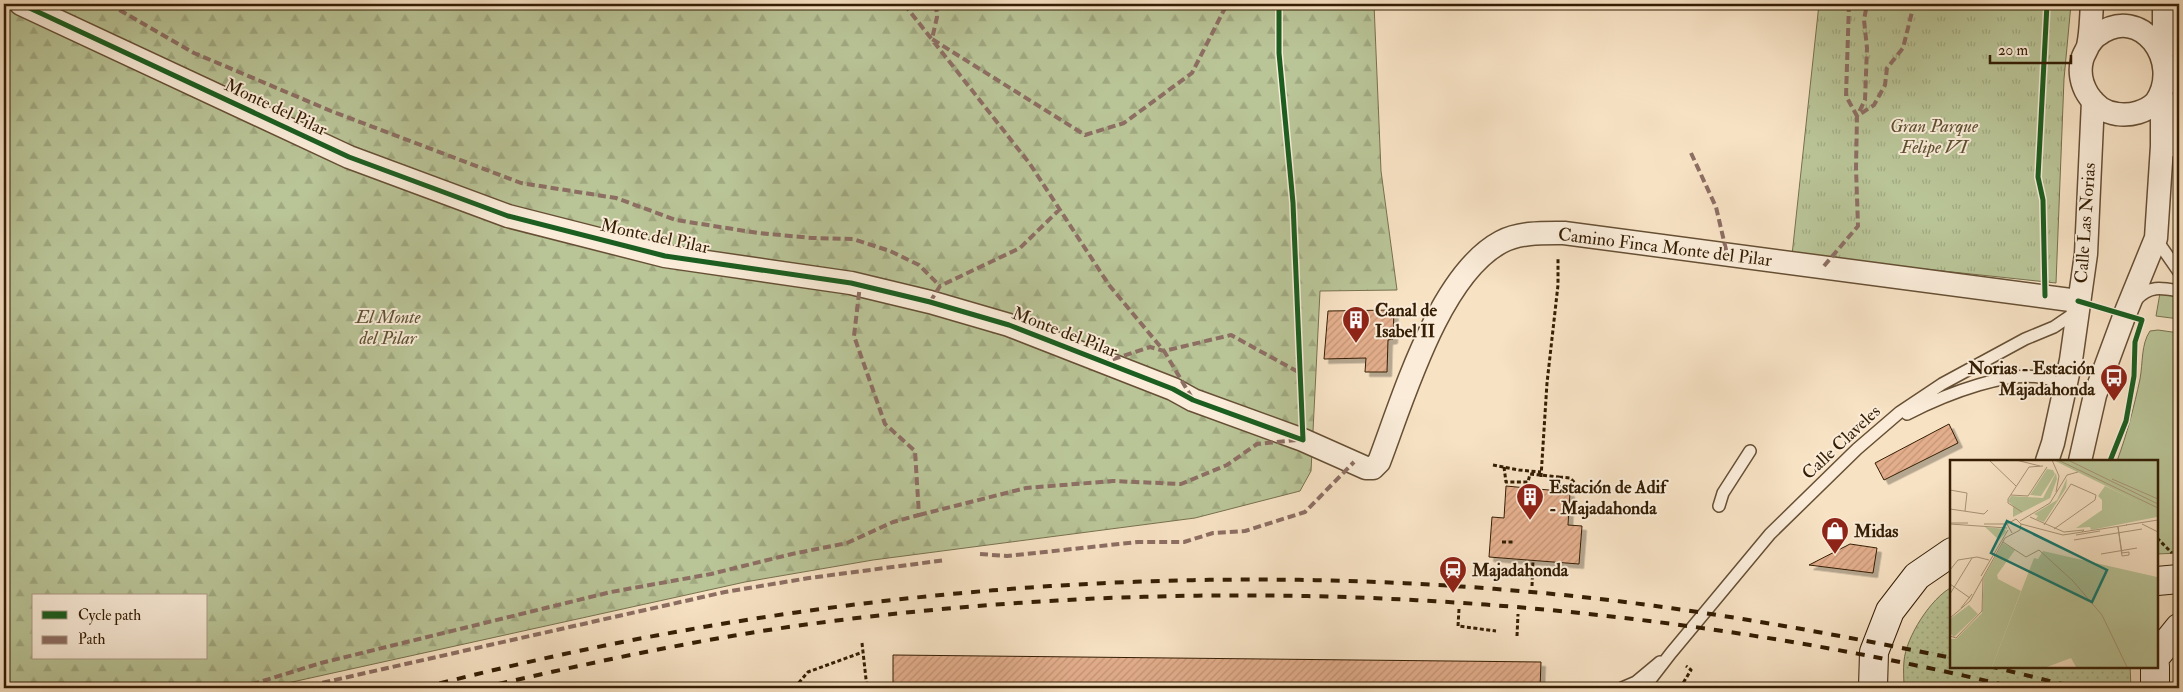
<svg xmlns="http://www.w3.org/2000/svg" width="2183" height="692" font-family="'IM FELL Double Pica',serif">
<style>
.grass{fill:#b9c497;stroke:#77714e}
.forest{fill:url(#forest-firs);stroke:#77714e;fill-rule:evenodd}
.park{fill:url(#park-tufts);stroke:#77714e}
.garden{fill:url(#garden-dots);stroke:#77714e}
.building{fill:url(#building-hatch);stroke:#351e04;filter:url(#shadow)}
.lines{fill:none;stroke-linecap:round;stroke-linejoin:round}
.lane-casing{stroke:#664f34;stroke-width:14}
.street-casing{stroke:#664f34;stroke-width:25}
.secondary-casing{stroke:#351e04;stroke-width:30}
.path{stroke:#351e04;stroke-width:3;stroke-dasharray:4 2.5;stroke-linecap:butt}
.lane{stroke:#faecd9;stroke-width:11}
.street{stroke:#faecd9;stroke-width:22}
.secondary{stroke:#faecd9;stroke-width:28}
.rail{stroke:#351e04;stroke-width:4;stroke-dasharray:9 9;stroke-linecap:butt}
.quiet{stroke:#8d6e63;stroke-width:4;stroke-dasharray:8 4;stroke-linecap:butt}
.cycleway-casing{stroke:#faecd9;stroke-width:8}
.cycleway{stroke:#1b5e20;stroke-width:5}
.labels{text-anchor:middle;stroke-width:4;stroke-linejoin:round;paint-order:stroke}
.street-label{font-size:18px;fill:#351e04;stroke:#faecd9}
.park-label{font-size:18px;font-style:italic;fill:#5d5030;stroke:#faecd9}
.poi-label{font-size:18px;font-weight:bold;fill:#351e04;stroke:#faecd9;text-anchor:start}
.inset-road{fill:none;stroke:#a99477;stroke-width:1}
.view{fill:#0f766e;fill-opacity:0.15;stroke:#0f766e;stroke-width:2.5}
.inset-edge{fill:none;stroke:#351e04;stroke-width:2.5}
</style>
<defs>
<pattern id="forest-firs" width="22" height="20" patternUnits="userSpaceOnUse" patternTransform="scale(1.25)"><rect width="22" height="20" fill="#b9c497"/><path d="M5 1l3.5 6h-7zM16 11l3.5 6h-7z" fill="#a0a880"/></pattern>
<pattern id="park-tufts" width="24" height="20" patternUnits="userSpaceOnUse" patternTransform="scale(1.25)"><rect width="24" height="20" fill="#b9c497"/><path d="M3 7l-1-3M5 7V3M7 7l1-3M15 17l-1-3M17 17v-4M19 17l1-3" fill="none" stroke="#a0a880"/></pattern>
<pattern id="garden-dots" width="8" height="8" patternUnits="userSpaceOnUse" patternTransform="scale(1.25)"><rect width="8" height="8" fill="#b9c497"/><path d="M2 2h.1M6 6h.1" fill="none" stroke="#a0a880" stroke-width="1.8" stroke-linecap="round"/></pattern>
<pattern id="building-hatch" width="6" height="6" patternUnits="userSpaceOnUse" patternTransform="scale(1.25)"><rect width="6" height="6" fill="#e3ae8c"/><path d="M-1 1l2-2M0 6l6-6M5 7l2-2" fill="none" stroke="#c39577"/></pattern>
<filter id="shadow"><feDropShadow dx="4.5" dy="4.5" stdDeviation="0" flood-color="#0004"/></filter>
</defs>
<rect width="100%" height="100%" fill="#f7e2c4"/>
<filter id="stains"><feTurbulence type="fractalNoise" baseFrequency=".004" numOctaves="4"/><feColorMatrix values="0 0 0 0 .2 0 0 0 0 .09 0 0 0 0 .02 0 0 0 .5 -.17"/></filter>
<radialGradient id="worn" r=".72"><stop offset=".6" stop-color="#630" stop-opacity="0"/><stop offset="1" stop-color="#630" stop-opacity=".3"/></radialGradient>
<path class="grass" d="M2160,293L2179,296V319L2156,316Z
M2158,330L2179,333V553L2157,554V461H2117C2127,434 2134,407 2140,379C2143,363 2141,344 2150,331Z"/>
<path class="forest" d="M4,4H1374L1381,171L1397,290L1320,291L1311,471L1300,491L1195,518L873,560L745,582L265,688H4ZM34,596H206V658H34Z"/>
<path class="park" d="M1819,4H2071L2064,79L2056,283L1792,255Z"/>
<path class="garden" d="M1952,587V666H2130L2131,688H1904C1904,679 1903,670 1904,661C1906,637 1931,598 1952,587Z"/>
<path class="building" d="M1394,310L1393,339L1388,340L1387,372H1365L1366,358L1324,359L1328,311Z
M1949,424L1958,443L1884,480L1875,463Z
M1506,486L1570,492L1568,525L1582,526L1579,564L1489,557L1492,517L1504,518Z
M1850,544L1877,548L1873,573L1809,565Z
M893,655L1541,662L1540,688H893Z"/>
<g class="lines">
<defs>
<path id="lane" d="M2162,146L2179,153
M2156,239L2179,272
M2137,299C2150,285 2162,288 2179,291
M1907,414C1940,397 2017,364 2053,381C2058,383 2061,387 2065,391
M1719,506L1723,493L1750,451
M1622,688L1636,682L1660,662
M1644,688L1671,653L1770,534L1857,449L1900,412L1942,384L2025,339L2054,327L2076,312"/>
<path id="street" d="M21,4L349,157L508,216L665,256L851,283L930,302L1009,325L1173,389L1193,400L1303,440L1366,468H1373L1379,462C1403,399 1439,275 1501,242C1520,232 1544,233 1564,233L2078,301
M2164,4V49
M2088,46C2091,42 2094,37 2098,35C2141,3 2183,62 2156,102C2146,112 2131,116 2117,114C2092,111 2076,83 2082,60C2083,55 2087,50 2088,46C2091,33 2091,17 2092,4
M2047,461L2053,443L2071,360L2086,254L2093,101
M2080,461L2095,395L2125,314L2156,238L2162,146V96"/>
<path id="secondary" d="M2157,581L2179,579
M2157,655L2179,628
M2155,666V688
M1873,688L1874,652L1890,611L1917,576L1952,552"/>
</defs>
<use href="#lane" class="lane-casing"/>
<use href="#street" class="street-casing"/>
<use href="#secondary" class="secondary-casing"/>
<path class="path" d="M1493,465L1519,470L1541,472
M1504,467L1506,482H1528L1530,474L1559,477V486L1595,487L1608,485
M1541,477L1547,383L1558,285V258
M1559,477L1570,478L1579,487
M2157,538L2172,553
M1502,542H1515
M1532,586L1533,560
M1459,609L1458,626L1496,631
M1517,636L1518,614
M862,643L867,688
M797,688L796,686L808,672L863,652
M1680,688L1691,670L1686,666"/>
<use href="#lane" class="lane"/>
<use href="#street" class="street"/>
<use href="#secondary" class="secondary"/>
<path class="rail" d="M1989,666L2078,688
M422,688C789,592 1174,557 1553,594C1687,607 1820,631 1952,658
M481,688C589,663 699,639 810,624C1212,570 1622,593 2017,688"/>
<path class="quiet" d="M109,4L194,53L331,111L521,183L616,198L676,220L758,233L812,238L853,239L890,251L919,265L940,286
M904,4L1030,164L1109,285L1164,351L1150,347L1105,362
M936,4L937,17L932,39L1085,135L1124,123L1192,73L1227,4
M1849,4L1846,96L1857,116L1874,105L1885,85L1887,68L1903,48L1914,4
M1691,153L1716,207L1727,254
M1824,266L1858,226L1856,168L1857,116L1865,100L1867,48L1864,20L1867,4
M930,302L940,286L1020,248L1060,209
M1192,398L1164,351L1231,335L1300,373
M919,515L1026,488L1113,481L1181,484L1227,465L1257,444L1297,440
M980,554L1007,556L1138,542H1184L1213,533L1245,531L1305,512L1354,462
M2176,562L2179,570
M240,688L321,663L611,592L711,574L792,554L847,543L893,522L919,515L915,451L885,424L854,336L860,285
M299,688L725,592L809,578L946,560"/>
<defs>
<path id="cycleway" d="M21,4L349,157L508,216L665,256L851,283L930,302L1009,325L1173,389L1193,400L1303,440L1293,203L1279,53V4
M2045,296L2043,200L2038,177L2047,4
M2078,301L2142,320L2135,342L2134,376L2126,421L2110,461"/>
</defs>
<use href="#cycleway" class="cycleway-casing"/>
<use href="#cycleway" class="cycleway"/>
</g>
<defs>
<symbol id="building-pin" viewBox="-11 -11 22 30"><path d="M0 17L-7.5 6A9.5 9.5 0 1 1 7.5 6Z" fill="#8f2418" stroke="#faecd9"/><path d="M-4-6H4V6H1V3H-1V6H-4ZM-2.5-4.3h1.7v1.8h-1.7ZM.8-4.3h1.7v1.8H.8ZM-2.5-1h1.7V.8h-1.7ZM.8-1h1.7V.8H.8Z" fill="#fff"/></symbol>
<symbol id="bus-pin" viewBox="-11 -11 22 30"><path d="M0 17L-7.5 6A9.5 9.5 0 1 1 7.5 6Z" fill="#8f2418" stroke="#faecd9"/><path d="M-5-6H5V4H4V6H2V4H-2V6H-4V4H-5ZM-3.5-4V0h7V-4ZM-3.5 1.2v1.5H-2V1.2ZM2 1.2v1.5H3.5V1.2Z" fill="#fff"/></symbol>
<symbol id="shop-pin" viewBox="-11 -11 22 30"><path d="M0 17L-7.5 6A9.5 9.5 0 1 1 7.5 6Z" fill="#8f2418" stroke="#faecd9"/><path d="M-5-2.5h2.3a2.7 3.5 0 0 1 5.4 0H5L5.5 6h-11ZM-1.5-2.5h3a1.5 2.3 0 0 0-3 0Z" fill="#fff"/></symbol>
<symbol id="station-pin" viewBox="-11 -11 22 30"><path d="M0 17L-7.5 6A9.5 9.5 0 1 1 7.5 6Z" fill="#8f2418" stroke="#faecd9"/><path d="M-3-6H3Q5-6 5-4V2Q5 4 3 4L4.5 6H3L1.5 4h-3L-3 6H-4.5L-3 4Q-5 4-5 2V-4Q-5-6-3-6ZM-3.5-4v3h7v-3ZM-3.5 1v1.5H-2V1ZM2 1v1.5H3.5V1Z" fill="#fff"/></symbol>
</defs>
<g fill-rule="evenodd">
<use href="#building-pin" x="1340" y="304" width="32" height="43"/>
<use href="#bus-pin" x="2098" y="362" width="32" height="43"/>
<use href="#building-pin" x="1514" y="481" width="32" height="43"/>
<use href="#shop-pin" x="1819" y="515" width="32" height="43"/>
<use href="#station-pin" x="1437" y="554" width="32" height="43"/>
</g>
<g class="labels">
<g class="street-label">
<text transform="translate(276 107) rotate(25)" y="6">Monte del Pilar</text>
<text transform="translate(2085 223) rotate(-86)" y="6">Calle Las Norias</text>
<text transform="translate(655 236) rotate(12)" y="6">Monte del Pilar</text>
<text transform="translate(1665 247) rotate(7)" y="6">Camino Finca Monte del Pilar</text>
<text transform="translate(1065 332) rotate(21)" y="6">Monte del Pilar</text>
<text transform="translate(1841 442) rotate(-43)" y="6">Calle Claveles</text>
</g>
<g class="park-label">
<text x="1934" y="132">Gran Parque<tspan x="1934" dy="21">Felipe VI</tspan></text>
<text x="388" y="323">El Monte<tspan x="388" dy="21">del Pilar</tspan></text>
</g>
<g class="poi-label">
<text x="1375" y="316">Canal de<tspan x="1375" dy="21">Isabel II</tspan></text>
<text x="2095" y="374" text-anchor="end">Norias - Estación<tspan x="2095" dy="21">Majadahonda</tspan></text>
<text x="1549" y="493">Estación de Adif<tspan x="1549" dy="21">- Majadahonda</tspan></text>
<text x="1854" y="537">Midas</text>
<text x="1472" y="576">Majadahonda</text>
</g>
</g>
<g transform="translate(1950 460)">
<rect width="208" height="208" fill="#f7e2c4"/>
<path d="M97,9L103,10L105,14L91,36L80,35ZM155,26L207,51V57L141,70L140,67L126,68L152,50V40L148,36ZM35,67L55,69L56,72L49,80Z" fill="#b9c497"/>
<path d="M93,91L207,117V207H126L121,198L97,207H42L84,98L88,99Z" fill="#b9c497"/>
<path d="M103,0H207V52L156,26ZM106,13L107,19L100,38L63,57V46L58,41L61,36L93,38ZM53,83L65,90L47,115L48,119L71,131L42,207H0V179H6L32,153L34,117ZM19,145L28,154L4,177L0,173V159Z" fill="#b9c497"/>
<path d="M117,18L116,28L94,62L86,59L88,56L84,54L107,40Z" fill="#b9c497"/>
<path class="inset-road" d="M39,0L66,26M66,0L90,6M102,0L109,16L106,32M108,0L208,48M118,0L208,44M162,19L208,39M0,30L17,33L15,51M61,35L78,36L97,7M0,49L34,54L38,50M72,52L58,43V39L79,7L93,6M80,57L114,72L134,70L132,72M70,61L100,43L117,15L128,12M0,63H18M0,64L57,68M34,64H57M71,64L113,75L177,65M192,64L208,72M94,65L121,24L146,35L145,40L104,69M176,65L208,60M168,67L172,93L179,92V95L172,96ZM126,75L150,71M124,80L192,69M53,82L76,97L89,90L123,121L152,155L177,207M151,94L187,88M0,110L8,100L27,97L39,100M31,116L58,70M0,124L20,138M0,134L22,98M11,148L22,134M0,158L20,141L55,78L70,70L71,64L66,59L57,64L62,73M0,176L6,178L32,151L33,118"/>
<path class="view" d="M57,61L157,110L142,142L41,93Z"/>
<rect width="208" height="208" class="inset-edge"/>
</g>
<rect width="2183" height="692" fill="none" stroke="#f7e2c4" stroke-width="20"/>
<rect x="5" y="5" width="2173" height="682" fill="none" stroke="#351e04" stroke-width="2.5"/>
<rect x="10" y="10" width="2163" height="672" fill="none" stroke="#351e04"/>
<rect x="32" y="594" width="175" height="65" fill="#faecd9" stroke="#ab9a84"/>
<rect x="42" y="611" width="25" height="8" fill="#1b5e20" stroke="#ab9a84"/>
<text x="78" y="620" font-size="15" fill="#351e04">Cycle path</text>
<rect x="42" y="636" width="25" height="8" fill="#8d6e63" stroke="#ab9a84"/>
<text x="78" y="644" font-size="15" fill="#351e04">Path</text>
<path d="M1990 55v8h81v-8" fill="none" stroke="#351e04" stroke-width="2.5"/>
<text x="1998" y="55" font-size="15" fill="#351e04" stroke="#faecd9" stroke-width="4" paint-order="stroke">20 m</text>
<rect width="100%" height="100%" filter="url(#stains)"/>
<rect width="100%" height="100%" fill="url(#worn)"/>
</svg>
